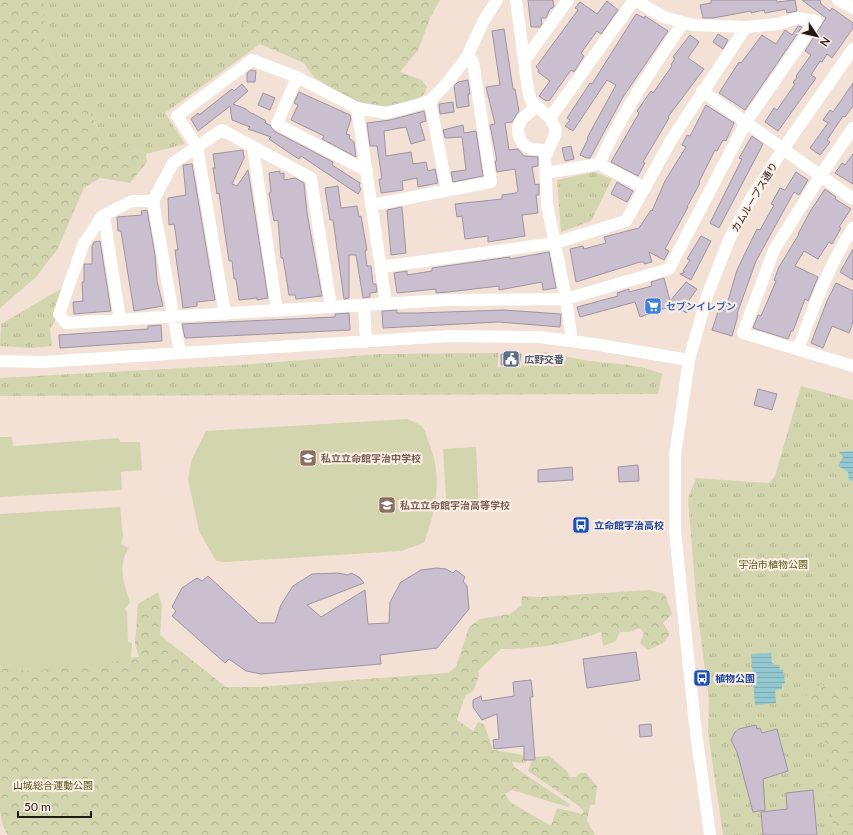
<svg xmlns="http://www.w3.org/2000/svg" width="853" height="835" font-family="Lato,'Noto Sans JP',sans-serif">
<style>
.grass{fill:url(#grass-tufts)}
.forest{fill:url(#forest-crowns)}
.pitch{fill:#d2d5ae}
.water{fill:url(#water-rules)}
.building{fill:#cabfcf;stroke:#9e94a3}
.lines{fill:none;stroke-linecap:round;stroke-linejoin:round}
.minor{stroke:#fff;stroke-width:12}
.labels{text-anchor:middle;stroke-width:4;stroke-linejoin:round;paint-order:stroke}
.street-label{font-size:10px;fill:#201916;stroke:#feefe6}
.shop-label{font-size:10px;font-weight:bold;fill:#366cbe;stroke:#feefe6;text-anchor:start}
.service-label{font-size:10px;font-weight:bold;fill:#4e5e75;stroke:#feefe6;text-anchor:start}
.education-label{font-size:10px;font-weight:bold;fill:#785e54;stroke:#feefe6;text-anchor:start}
.transit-label{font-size:10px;font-weight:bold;fill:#164399;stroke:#feefe6;text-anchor:start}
.park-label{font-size:10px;fill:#555714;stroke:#feefe6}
</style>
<defs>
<pattern id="grass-tufts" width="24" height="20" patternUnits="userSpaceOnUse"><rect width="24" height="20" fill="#d2d5ae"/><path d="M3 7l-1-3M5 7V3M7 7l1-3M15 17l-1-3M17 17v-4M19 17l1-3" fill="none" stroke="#b4b695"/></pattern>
<pattern id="forest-crowns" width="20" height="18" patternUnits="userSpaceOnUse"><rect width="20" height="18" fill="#d2d5ae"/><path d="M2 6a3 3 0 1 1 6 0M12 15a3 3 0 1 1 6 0" fill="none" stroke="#b4b695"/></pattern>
<pattern id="water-rules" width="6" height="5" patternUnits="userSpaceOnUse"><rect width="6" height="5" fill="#93c8d1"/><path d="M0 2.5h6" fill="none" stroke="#7eabb3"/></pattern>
</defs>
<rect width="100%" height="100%" fill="#f3e1d6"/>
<path class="grass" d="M42,0H241L236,5L238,19L260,44L165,113L185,144L146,154L134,150L123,154L105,141L82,99L45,48Z
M594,172L612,179L591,221L561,232L557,180Z
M64,287L55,321L50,329L52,346L31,348L0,346L1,324Z
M546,352C563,356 581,360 598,362C620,364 641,365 662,374L658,394L0,396V378L239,365L381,354L499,353L497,367L521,368L524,354Z
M801,386L853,400V835H723L708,733L709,700L697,609L688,498L696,478L769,483L775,476Z"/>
<path class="forest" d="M0,0H43L45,48L82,99L105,141L123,154L134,150L146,154L147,162L130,183L100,178L84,188L57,250L35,278L0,308Z
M241,0H440L431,16L418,50L400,72L422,80L427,87L424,94L419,99L379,108L350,100L314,77L304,63L260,44L238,19L236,5Z
M649,590L665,594L672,614L663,623L670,634L663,643L648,650L640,643L644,633L640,628L630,632H620L616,641L603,646L601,632C568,644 536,649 501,649L478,671L479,675L474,690L465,696L457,720L473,731L478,722L484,724L493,750L523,755L527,759L526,763L512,762L514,767L571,805L568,807L512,790L505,794L510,802L551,826L557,808L582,814L584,812L579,806L528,771L533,757L549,756L567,771L569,777H576L580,773H586L597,786L595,804L590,805L587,821L595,835H8L3,826L0,812V667L56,665L139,657L135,644L138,604L158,592L162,606L160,635L226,687H258L448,673L456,667L469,627L480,619L510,614L521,606L522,596L539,597Z
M853,681V835H834L824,727L814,709L804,700L808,692L821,684L834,694L839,685Z"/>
<path class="pitch" d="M407,419C412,421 420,424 423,428C426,432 427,439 429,443C443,477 436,510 424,543L401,551L226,562L216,561L199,531L188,479L192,459L206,431Z
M0,437H12L13,446L119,438L120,442H140L142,470L121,472L122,490L0,497Z
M476,447L479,509L447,512L443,449Z
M120,507L123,536L121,544L129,548C117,564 124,585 130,602L125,609L127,612L128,642L132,643L131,660L30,671L3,668L0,665V514Z"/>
<path class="water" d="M853,451V481L849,480L848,472L838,466L843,457L839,452Z
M771,653L772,665H779L780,670L783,669L785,683L782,684V689L775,690L776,703L755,705L751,654Z"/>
<path class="building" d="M528,0H553L554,7L550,9L546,18H541L542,24L540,27H531Z
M711,0H776L777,2L795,0L797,11L787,13L786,9L765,13L764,10L751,13V11L713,18H703L700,5L711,3Z
M802,0H820L821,4L830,11L832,8L853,23V28L832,58L827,54L822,62L820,61L811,75L816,78L778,131L765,122L774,108L777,110L795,84L793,83L797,77L796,76L811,55L805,51L826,18Z
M607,1L618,10L601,34L597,31L581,53L584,56L574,72L571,70L549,101L547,100L546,101L539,96L550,81L538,72L539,70L536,67L578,10L575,8L580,2L597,14Z
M636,14L644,18L645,16L668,31L623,97L590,158H587L580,155L588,139L587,138L616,85L607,80L573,131L565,126L570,120L567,118L590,83L592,84Z
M798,26L802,27L745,110L719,93L739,62L741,63L762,35L776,44L785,30L792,35Z
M504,29L513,89H515L519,111L512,122L505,123L509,150L518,149L524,156L538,157V166L532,167L535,185L539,184V195H536L538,213L522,215L525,236L488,242V236L465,239L462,216L457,217L455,204L502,199V195L516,193L518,191L515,169L497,172L495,161H497L490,125L495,124L486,87L500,85L492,31Z
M718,34L728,40L723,49L713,42Z
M690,35L699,42L688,58L704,69L668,117L669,118L643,162L645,163L638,176L611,162L639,113L637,111L651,91L653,93L672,66L671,65L675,58L673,57Z
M251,70L256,71L255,82H247V73Z
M468,80L470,94H468L469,106L457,108L454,86L458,82Z
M853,83V106L845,117L843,116L827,140L830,142L820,155L810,148L828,123L823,120L830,110L833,112Z
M242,84L248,91L233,104L246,109L252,114V113L266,121L265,123L270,125L274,131L333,162L332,165L360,183L359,186L361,189L358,194L301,156L299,159L291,154L269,139L271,137L248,129L250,127L232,120L230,106L198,131L191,119L198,113L199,115L232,89L234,91Z
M299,92L350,115L351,119L346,134L350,135L349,138L354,142L356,157L322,139L324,136L291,120L298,105L294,103Z
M263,93L275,98L270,110L258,105Z
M453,102L454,112L440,114L439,104Z
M706,105L734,123L726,141L723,140L717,151L715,150L699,182L700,183L687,207H688L665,249L669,251L664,260L649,252L652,262L644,264V262H640L576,282L570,249L583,246L584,249L606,243L604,237L639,228L651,210L652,211L665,181L686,147L682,145L687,135L690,136Z
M424,111L426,121L420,123L425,140L411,144L406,127L384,131L386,156L411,152L413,164L426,162L428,171L435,169L438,183L418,187L417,178L402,181L403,190L381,193L379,179H382L377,146H370L367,123L390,120Z
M463,125L464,133L476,131L483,176L453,182L451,172L466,170L462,137L445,138L443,130Z
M752,136L763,144L719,228L710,223L742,159L739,158Z
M571,146L574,159L565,161L562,148Z
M243,150L244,158L232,184L237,186L248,170L268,298L257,300V298L239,300L236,279H234L232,261H229L219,193L217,194L213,168H215L213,154Z
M853,154V184L835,173L842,163L845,165Z
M192,164L215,300L197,302V306L183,308L175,250H178L175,229L174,224L169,225L168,198L186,195L183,165Z
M280,171V174L284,173V180L295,178L304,183L307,213L322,296L296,299L295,295H289L283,258H281L278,220L274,221L269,193L271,192L269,173Z
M796,172L808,180L799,195L794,192L756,261L737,314L738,315L732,336L712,330L719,309L725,311L737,270L757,229L760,230L774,205L771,204L780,188L785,190Z
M617,182L633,191L627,202L611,194Z
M338,186L341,208L357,206L359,217L361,216L367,250L365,251L367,266H371L373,284H376L377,292L370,293V297L363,298L356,255H349V298L344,299L333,220H330L325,188Z
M825,189L836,197L835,199L851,209L839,227L841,228L832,244L829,242L818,259L804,251L795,266L818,277L808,301L805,299L793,331H791L788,339L753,328L758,315L761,316L768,300L776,281L774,280L779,267L799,234H798L811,210Z
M402,207L406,253L391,255L387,210Z
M147,210L155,255L157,281L163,306L134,311L121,231H118L117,217L142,215L141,211Z
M701,236L711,241L691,280L680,274L685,272L683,271L690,260L687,259Z
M100,241L111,311L74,314L73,302L83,301L82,282H84V264H92V246L94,242Z
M853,249V280L840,272Z
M549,252L556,288L543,290L542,282L499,290V286L448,292L436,293V289L397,293L394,273L407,271V275L432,271V268L510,257V259Z
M664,278L670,301L686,282L697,289L687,303L691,305L687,313L672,306L640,317L635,302L580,317L577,307L618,296L617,293L629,289V292L652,286L651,282Z
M836,283L853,291V322L849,333L832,326L823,348L811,343L827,301Z
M397,310V313H417L504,310L561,314L560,327L499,322L383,328L382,311Z
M349,313L350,330L185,338L182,324L335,317V314Z
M161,325L162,341L60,348L59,335L148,329V326Z
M501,354H521L519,365H501Z
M758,389L777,394L772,410L754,405Z
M638,465L639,481L619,482L618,467Z
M572,467L573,480L538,482V470Z
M436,568L446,569L453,573L456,570L465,577L463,581L467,586L469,609L437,648L380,655L381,664L261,674L246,671L229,659L225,663L172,616L176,611L172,607L182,588L197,578L202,581L208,576L259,623H275L281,605L293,586L312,574L338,573L348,575L351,573L359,577L364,583L307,605L321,617L365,590L368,624L389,623L390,602L401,582L421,570Z
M636,652L640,680L587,688L583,659Z
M531,680L533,697H530L535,760H524V746L494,749L493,740L499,739L497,714L482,720L473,707V700L481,696L482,701L514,696L513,682Z
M651,724L652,736L640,737L639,725Z
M756,725L757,729L760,728L762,733L777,729L788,771L763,779L765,810L753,812L737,752L731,740L735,732L739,729Z
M813,790L817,835H763L761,812L787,809L786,793Z"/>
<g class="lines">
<path class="minor" d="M516,0L528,90L531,101L550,118L556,129L555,135L545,157L547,204L566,299L572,341
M838,0L853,8
M524,61L568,0
M297,77L277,124L367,171
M702,91L853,199
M430,101L447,190
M536,106C532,111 527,114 522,119C515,128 518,143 529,148C535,151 541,148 547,151
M357,108L386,303
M550,118L634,0
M853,128L821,175L774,250L743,333L853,366
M253,147L277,311
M599,164C621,114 652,69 683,23
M546,173L599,164L645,188
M153,201H132L102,216L83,245L59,314L66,323L446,300L566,299L669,269L746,122L816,21L798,18L778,24L746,27L693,25L664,17L635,0
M372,205L491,182L473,61L467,57
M104,216L120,320
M381,267L555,243L626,221L673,137L746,27
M364,305L366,342
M225,314L197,146L177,116L252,60L297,77L357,108L386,113L406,108L430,101L447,83L467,57L483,22L497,0
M798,349C814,307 828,266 853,228
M180,353L153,201L173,163L222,130L311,178L331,307
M0,361L43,362L449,336L539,337L594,344L689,360
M710,835L695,725L675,531V455L689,360L707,296L729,240L750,200L783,149L853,49"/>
</g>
<defs>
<symbol id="supermarket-square" viewBox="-11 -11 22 22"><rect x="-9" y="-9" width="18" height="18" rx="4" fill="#3f7fe0" stroke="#feefe6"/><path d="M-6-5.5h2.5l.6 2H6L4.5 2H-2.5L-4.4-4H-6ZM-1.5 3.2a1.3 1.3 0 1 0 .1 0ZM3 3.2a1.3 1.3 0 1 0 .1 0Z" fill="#fff"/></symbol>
<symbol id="civic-square" viewBox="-11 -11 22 22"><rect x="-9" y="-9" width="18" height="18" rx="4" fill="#5c6f8a" stroke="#feefe6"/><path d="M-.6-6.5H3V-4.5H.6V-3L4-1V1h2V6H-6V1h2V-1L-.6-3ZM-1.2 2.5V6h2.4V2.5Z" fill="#fff"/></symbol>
<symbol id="school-square" viewBox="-11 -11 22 22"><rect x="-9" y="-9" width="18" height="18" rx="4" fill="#8d6e63" stroke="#feefe6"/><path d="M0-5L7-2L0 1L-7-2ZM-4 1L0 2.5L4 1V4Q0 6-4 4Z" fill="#fff"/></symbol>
<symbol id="bus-square" viewBox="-11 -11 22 22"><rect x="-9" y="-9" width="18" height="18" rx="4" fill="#1a4fb4" stroke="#feefe6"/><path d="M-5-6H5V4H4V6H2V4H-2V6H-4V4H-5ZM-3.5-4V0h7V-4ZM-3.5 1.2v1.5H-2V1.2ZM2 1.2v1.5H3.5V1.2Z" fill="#fff"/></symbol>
</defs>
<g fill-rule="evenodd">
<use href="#supermarket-square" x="643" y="296" width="20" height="20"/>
<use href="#civic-square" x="501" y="349" width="20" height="20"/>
<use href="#school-square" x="298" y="448" width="20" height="20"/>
<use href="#school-square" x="377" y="495" width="20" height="20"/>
<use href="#bus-square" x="571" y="515" width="20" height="20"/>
<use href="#bus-square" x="692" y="668" width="20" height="20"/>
</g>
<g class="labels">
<g class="street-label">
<text transform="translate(754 197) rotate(-59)" y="4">カムループス通り</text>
</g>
<g class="shop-label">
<text x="666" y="310">セブンイレブン</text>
</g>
<g class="service-label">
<text x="524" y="363">広野交番</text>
</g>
<g class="education-label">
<text x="321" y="462">私立立命館宇治中学校</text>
<text x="400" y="509">私立立命館宇治高等学校</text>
</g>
<g class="transit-label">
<text x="594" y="529">立命館宇治高校</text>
<text x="715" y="682">植物公園</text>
</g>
<g class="park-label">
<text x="773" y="568">宇治市植物公園</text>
<text x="53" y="789">山城総合運動公園</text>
</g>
</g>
<g transform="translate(817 36) rotate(125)" stroke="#feefe6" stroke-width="3" paint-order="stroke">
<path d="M0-3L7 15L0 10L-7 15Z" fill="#201916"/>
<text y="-6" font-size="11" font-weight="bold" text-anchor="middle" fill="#201916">N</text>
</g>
<path d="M18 811v6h73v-6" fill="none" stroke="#201916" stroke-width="2"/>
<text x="24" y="811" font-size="12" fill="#201916" stroke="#feefe6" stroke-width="3" paint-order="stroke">50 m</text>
</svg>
